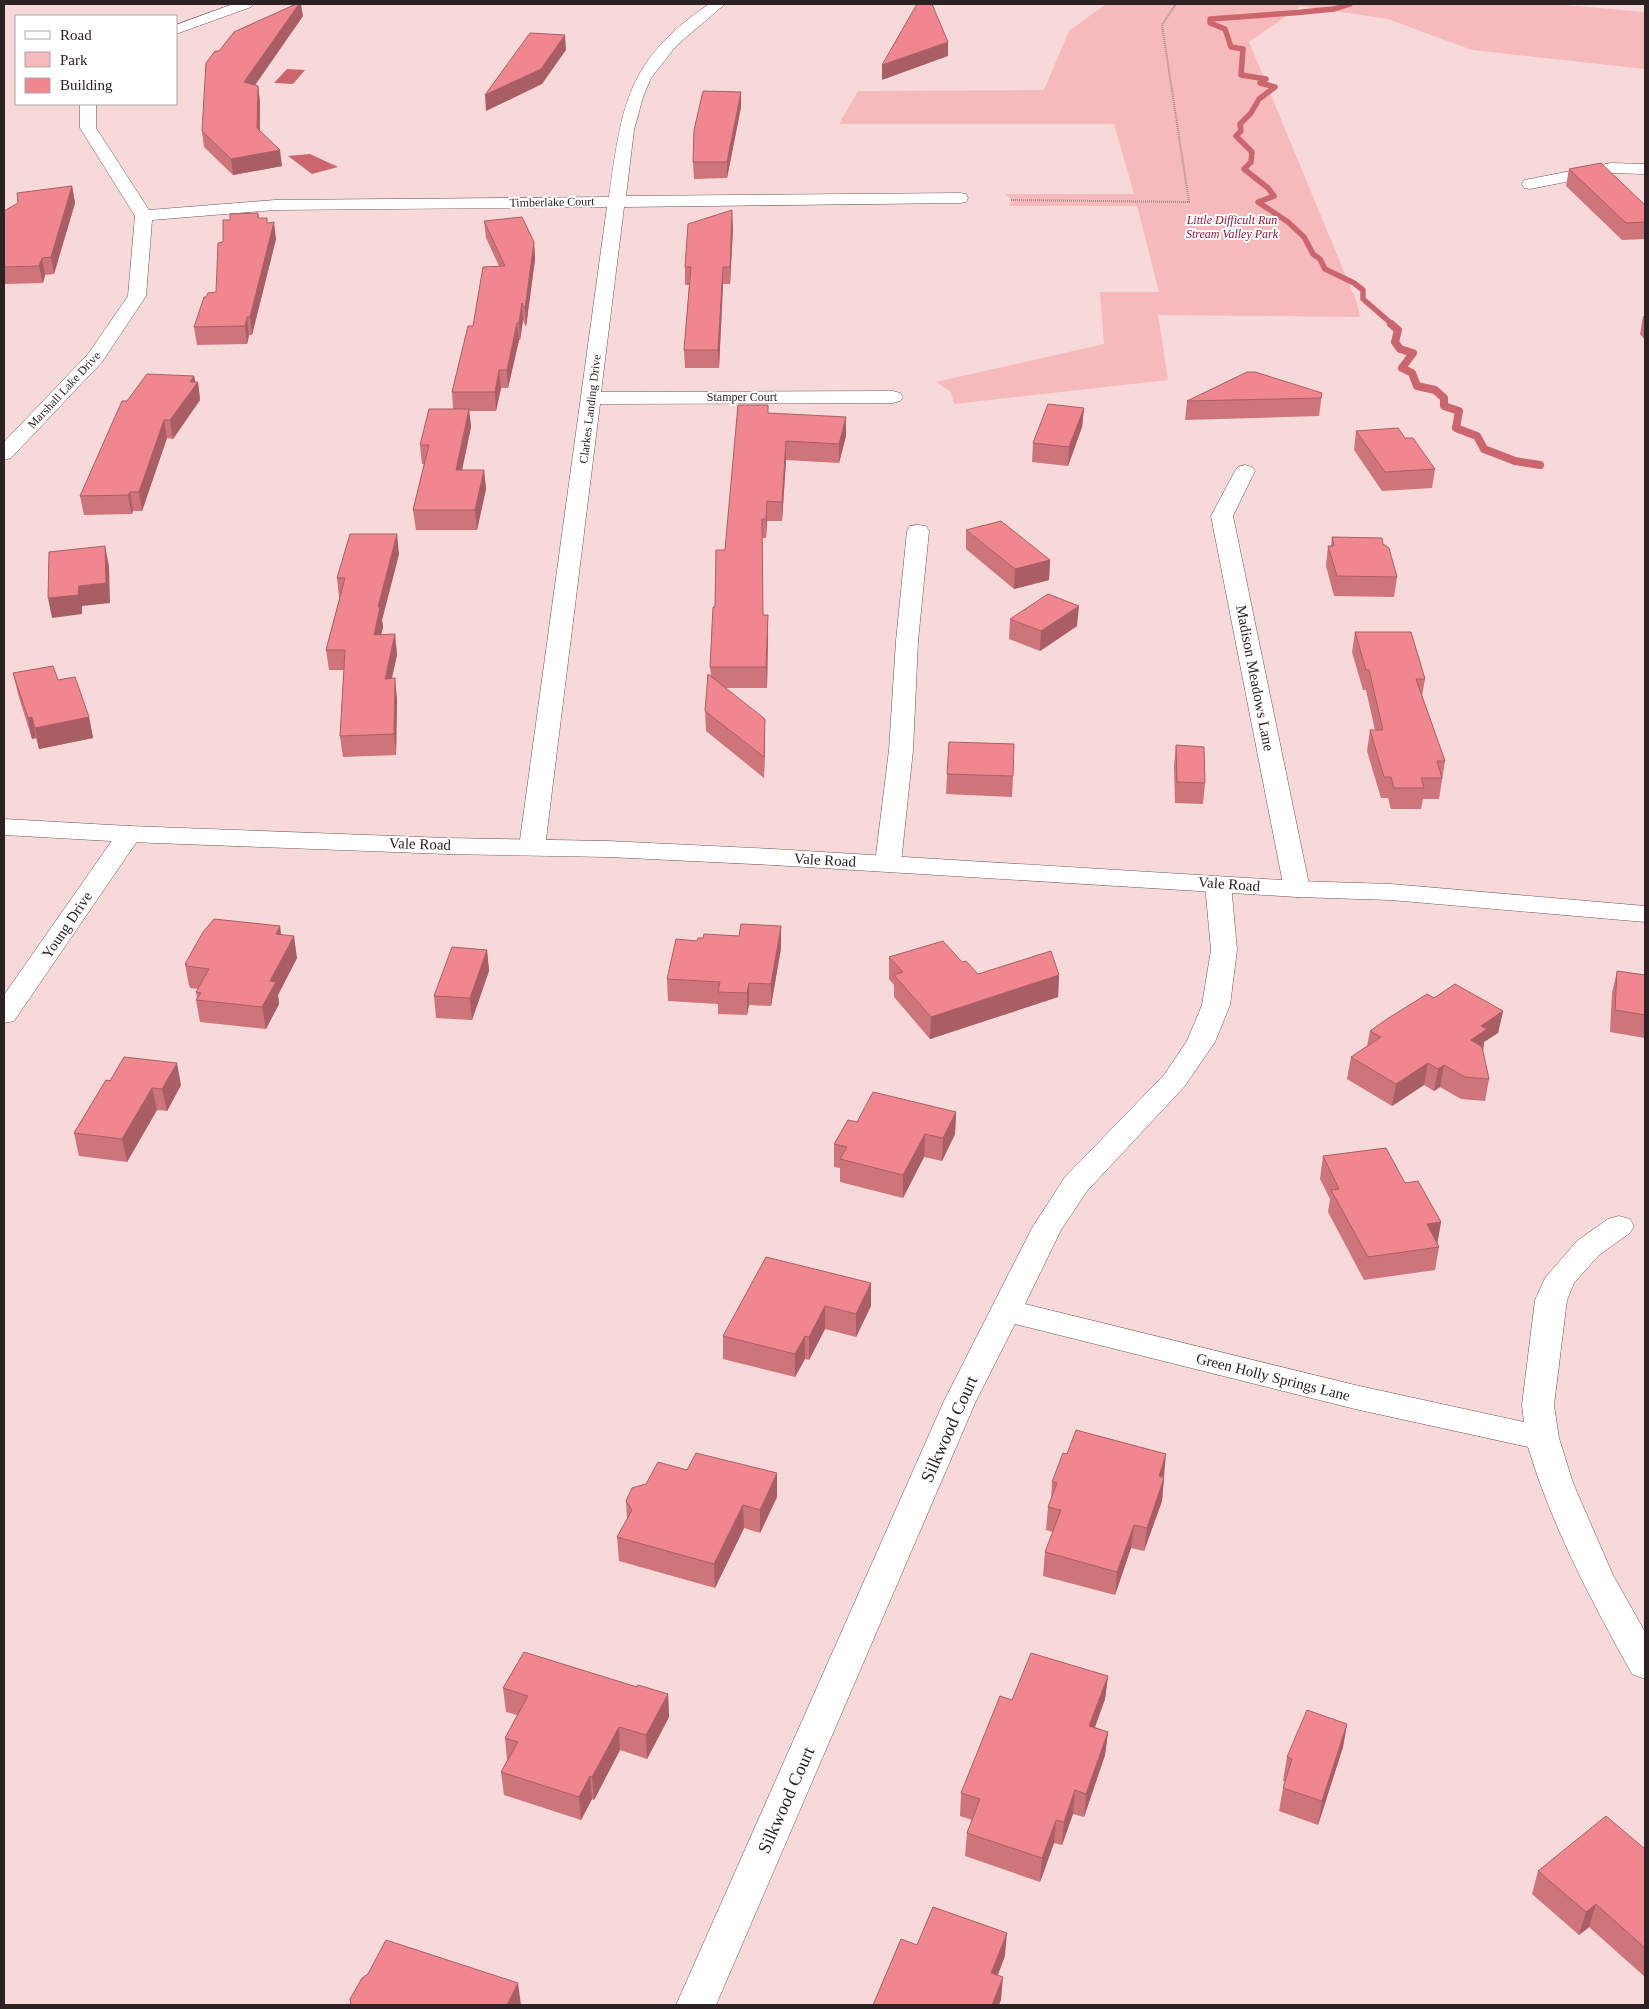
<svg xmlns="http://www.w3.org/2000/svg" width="1649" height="2009" font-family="'Times New Roman',serif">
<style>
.green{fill:#f6b9bc}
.water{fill:#cb666f}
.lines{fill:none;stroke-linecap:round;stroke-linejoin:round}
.stream-far1{stroke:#cb666f;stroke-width:5.5}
.stream{stroke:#cb666f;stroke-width:8}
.minor-casing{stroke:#6d5455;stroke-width:1}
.major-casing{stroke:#6d5455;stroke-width:1}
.path{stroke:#a08a8b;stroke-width:2;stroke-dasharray:1 1;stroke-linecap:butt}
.minor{fill:#fff;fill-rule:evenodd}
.major{fill:#fff;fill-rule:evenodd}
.wall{fill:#ce747b}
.shaded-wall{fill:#a85e64}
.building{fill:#f0878f;stroke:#a85e64}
.labels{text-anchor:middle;stroke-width:4;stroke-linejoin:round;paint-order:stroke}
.far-street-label{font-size:12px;fill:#2d2223;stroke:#fff}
.far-park-label{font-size:12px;font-style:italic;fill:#921331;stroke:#fff}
.street-label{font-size:15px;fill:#2d2223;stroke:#fff}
.near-street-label{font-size:18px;fill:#2d2223;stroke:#fff}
</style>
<rect width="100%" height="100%" fill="#f7d9da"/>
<path class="green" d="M1106,4H1553L1645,12V69L1472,50L1388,19L1301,6L1249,42L1357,303L1360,317L1158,315L1168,380L954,404L951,392L936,382L1104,344L1100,292H1159L1137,206H1010L1011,200L1006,194H1134L1114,124H839L858,91L1044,90L1069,31Z"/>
<path class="water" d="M287,69L305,70L293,84L274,83Z
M310,154L338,167L312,174L288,156Z"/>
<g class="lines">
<path class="stream-far1" d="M1350,4L1334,9L1292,13L1210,19V23L1225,29L1231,47L1243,49L1241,75L1266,79L1260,83L1275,87L1259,99L1251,113L1240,124L1241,131L1236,136L1252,152L1251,162L1244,169L1268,188L1274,196L1258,202L1288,222L1304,237L1313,254L1320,259L1325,269L1354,283L1363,290V299L1393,325"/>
<path class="stream" d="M1391,324L1398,330L1395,342L1400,349L1413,353L1402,368L1412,373L1417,386L1435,390L1444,398V406L1459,411L1456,428L1477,436L1484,449L1515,461L1540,465"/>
<defs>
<path id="minor" d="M233,4H253L251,7L176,34V25Z
M709,4H725L676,46L651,78L643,97L634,130L626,196L960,193L966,194L968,198L966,202L960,203L624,207L601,392L893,391L900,393L903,397L900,401L893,403L600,404L545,847L541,852L532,855L523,852L519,847L607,207L275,210L152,220L146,296L102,362L11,458L4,460V442L88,354L128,296L135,216L80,128V104H96V128L149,210L275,200L609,197C622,104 627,60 709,4Z
M1611,163L1645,164V174L1611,173L1530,189L1524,188L1522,184L1524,180L1530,179Z
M1245,465L1252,467L1255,471L1233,516L1310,889L1306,895L1297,897L1288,895L1284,889L1211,516L1235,471L1238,467Z
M918,525L926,526L929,531L918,641L913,750L901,863L897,868L888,871L879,868L875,863L889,750L896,641L907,531L910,526Z
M129,826L138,829L142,834L14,1021L4,1023V995L120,829Z
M1218,876L1227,879L1231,884L1237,950L1230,1005L1215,1042L1184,1087L1087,1191L1061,1230L1025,1304L1355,1385L1524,1422L1522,1405L1535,1300L1545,1278L1577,1241L1608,1219L1619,1216L1630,1219L1634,1226L1630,1233L1599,1255L1574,1283L1567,1300L1554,1405L1559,1438L1573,1483L1613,1575L1645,1632V1679L1632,1674C1591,1600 1553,1529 1528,1447L1355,1409L1015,1324L976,1401L716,2005H676L944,1401L1032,1228L1065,1177L1164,1075L1187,1041L1202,1005L1211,950L1205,884L1209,879Z"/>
<path id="major" d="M4,819L129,826L447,838L608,841L773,849L1297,881L1391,884L1645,906V922L1391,900L1297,897L773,865L608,857L447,854L129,842L4,835Z"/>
</defs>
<use href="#minor" class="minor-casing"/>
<use href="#major" class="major-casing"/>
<path class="path" d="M1011,200L1189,202L1162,25L1176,4"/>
<use href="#minor" class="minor"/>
<use href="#major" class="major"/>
</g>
<path class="wall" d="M303,16L255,85L258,86L260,102V130L282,166L233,175L204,147L202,131L219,51Z
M741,107L727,178L694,179L693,162Z
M1569,169L1645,205V239L1622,240L1566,186Z
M72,186L75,203L54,274L45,275L43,283L4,284V211Z
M258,213L259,218L267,223L276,239L252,335H249L247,344L197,345L194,327L206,297L216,292L223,242L230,220Z
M484,221L534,242L535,259L526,327L523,320L520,340H519L508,388H501L496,411H469L471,427L462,470H484L486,489L477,530H416L413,510L424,464H422L420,445L453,409L452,392L473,326L499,266L486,238Z
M733,227L730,284H723L719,368H685L684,350L689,285H685V267Z
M1643,316H1645V340L1640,334Z
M194,376L195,382H198L200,400L173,439L167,438L142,511H133L132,514L84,515L80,496L127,401Z
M1322,393L1319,416L1185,420L1187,401Z
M1084,408L1082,427L1068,466L1032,462L1033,443Z
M768,413L846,436L839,463L786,460L782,521H767L766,538H762L763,615H768V635L767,688H724L765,740L764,778L706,731L705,711L711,677L710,667L715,607L725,550Z
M1356,431L1405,438L1435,469L1432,488L1382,491L1354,450Z
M966,530L1050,560L1049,580L1014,589L966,549Z
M1332,537L1383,544L1397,577L1394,597L1334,596L1326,566L1328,546H1331Z
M399,554L382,620L383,627L381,635L395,634L397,655L392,678L397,699L396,755L343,757L340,736L344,670H329L326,650L340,597H339L337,578Z
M1010,619L1077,626L1040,651L1009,639Z
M1355,632L1425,679L1422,696L1445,761L1439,799H1423L1421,809H1391L1388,798H1381L1367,751L1370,730H1375L1366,690H1363L1352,652Z
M13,673L58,680L89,717L93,738L39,749L36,738L32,739L18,694Z
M1176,745L1205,783L1203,804L1175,803L1174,766Z
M947,774L1013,776L1012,797L946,794Z
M281,935L297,958L278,995L279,1004L266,1029L200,1022L196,1000L197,998L196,992L198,989L190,988V986H189L185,964Z
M781,948L771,1006L749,1005L747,1015L718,1014V1004L668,1001L667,979Z
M487,950L489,971L472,1020L436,1018L434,996Z
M889,957L962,962L978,974L1059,975L1058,997L930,1039L894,997V985L889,979Z
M1617,971L1645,975V1038L1610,1032L1612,993Z
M1434,998L1503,1011L1498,1033L1484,1042L1483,1051L1489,1079L1485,1101L1461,1099L1440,1087L1434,1091L1424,1085L1392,1106L1347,1079L1351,1057L1367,1046L1370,1031Z
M106,1080L181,1085L167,1111L157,1110L127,1162L79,1156L74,1133Z
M956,1112L955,1134L942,1161L924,1157L903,1198L840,1182V1168L834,1167V1144L857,1122Z
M1323,1156L1405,1183L1441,1222L1437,1243L1439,1247L1435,1270L1364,1280L1328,1212L1330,1199L1320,1179Z
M871,1283V1306L856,1337L825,1329L809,1360L805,1359L795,1377L723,1359V1336Z
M1164,1477V1478L1162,1501L1144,1551L1131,1548L1115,1595L1043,1576L1045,1552L1053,1532L1046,1530L1048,1507L1051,1501L1052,1482Z
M777,1497L760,1533L744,1528L715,1588L619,1561L617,1537L627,1520L626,1501Z
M1108,1676L1105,1699L1095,1727L1108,1732L1105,1755L1084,1817L1073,1814L1062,1845L1054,1843L1040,1882L965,1856L967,1833L972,1820L960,1816L961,1793L1012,1700Z
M637,1687L668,1694L669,1717L647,1759L620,1750L594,1800L592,1799L581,1820L504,1795L501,1772L507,1760L505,1738L517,1715L506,1712L503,1688Z
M1347,1724L1343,1747L1318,1825L1279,1811L1283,1788L1285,1781H1283L1287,1757Z
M1645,1849V1977L1589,1927L1579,1935L1532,1894L1538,1871Z"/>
<path class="shaded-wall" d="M299,4H301L303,16L246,98L244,82Z
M565,35L566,50L542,84L486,111L485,95Z
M948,42V56L882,80V65Z
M258,86L260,102L259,144L257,128Z
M741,92V107L727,178V162Z
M280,150L282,166L233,175L231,159Z
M72,186L75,203L54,274L51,257Z
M732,210L733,227L730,284V267Z
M274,222L276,239L252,335L250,317Z
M534,242L535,259L526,327L525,309Z
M42,258L45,275L43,283L39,266Z
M723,267V284L719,368L718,350Z
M522,303L523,320L520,340L519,323Z
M247,317L249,335L247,344L245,326Z
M517,323L519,340L508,388L507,370Z
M499,370L501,388L496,411L495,392Z
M194,376L196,385L198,382L200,400L173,439L170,420L190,382Z
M1084,408L1082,427L1068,466L1069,447Z
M469,409L471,427L458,489L456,470Z
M846,417V436L839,463V444Z
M164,420L167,438L142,511L139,492Z
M786,441V460L782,521V502Z
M484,470L486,489L477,530L475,510Z
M130,492L133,511L132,514L128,495Z
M767,501V521L766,538V519Z
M397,534L399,554L382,620L383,627L376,655L374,635L378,607Z
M105,546L109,566L110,603L82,606V614L52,618L48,598L79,586Z
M1050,560L1049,580L1014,589L1015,569Z
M1079,606L1077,626L1040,651L1041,631Z
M768,615V635L767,688L766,667Z
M395,634L397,655L387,699L385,679Z
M395,678L397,699L396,755L394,734Z
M32,717L36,738L32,739L28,718Z
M89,717L93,738L39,749L35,728Z
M765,719V740L764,778V757Z
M280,926L283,948L276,934Z
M781,926V948L771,1006V984Z
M294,936L297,958L278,995L279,1004L266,1029L262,1007L270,981Z
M487,950L489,971L472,1020L470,998Z
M1059,975L1058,997L930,1039L931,1017Z
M749,983V1005L747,1015V993Z
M1503,1011L1498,1033L1484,1042L1483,1051L1471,1040L1481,1026Z
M177,1063L181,1085L167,1111L162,1089Z
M1428,1063L1424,1085L1392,1106L1396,1084Z
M1444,1065L1440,1087L1434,1091L1438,1069Z
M152,1088L157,1110L127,1162L122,1139Z
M956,1112L955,1134L942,1161L943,1138Z
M925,1134L924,1157L903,1198V1175Z
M1441,1222L1437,1245L1427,1224Z
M871,1283V1306L856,1337V1314Z
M825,1306V1329L809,1360V1337Z
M805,1336V1359L795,1377V1354Z
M1166,1454L1164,1477L1159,1476Z
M777,1473V1497L760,1533V1510Z
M1164,1478L1162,1501L1144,1551L1147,1528Z
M743,1505L744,1528L715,1588L714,1564Z
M1134,1525L1131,1548L1115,1595L1117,1572Z
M1108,1676L1105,1699L1087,1749L1089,1726Z
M668,1694L669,1717L647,1759L646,1735Z
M1347,1724L1343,1747L1318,1825L1322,1801Z
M619,1727L620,1750L594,1800L592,1777Z
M1108,1732L1105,1755L1084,1817L1086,1794Z
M590,1776L592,1799L581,1820L579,1797Z
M1075,1790L1073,1814L1062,1845L1064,1822Z
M1056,1820L1054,1843L1040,1882L1042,1858Z
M1596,1904L1589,1927L1579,1935L1586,1912Z
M1007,1933L1005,1956L990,1996L991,1973Z
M1003,1977L1001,2000L999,2005H992Z
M518,1983L521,2005H507Z"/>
<path class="building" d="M296,4H299L244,82L258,86L257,128L280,150L231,159L202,131L206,63L215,51H219L234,32Z
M917,4H932L948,42L882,65Z
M530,33L565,35L541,69L485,95Z
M703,91L741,92L727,162H693L694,130Z
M1601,163L1645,205V222L1626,223L1569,169Z
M72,186L51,257L42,258L39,266L4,267V211L18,203L17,193Z
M732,210L730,267H723L718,350H684L691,267H685L688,224Z
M258,213V218H267V223L274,222L250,317H247L245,326L194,327L204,297H206L208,293L216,292L218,243L223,242V220H230V214Z
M522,217L534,242L525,309L522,303L519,323H517L507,370H499L495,392H452L468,326H473L483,267L505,266L484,221Z
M1247,372H1255L1322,393L1321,398L1187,401Z
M147,374L194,376L190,382H198L170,420H164L139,492H130L128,495L80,496L122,401H127Z
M1048,404L1084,408L1069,447L1033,443Z
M738,405H768V413L846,417L839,444L786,441L782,502L767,501L766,519H762L763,615H768L766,667H710L713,607H715L716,550H725Z
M429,409H469L456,470H484L475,510H413L429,445H420Z
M1398,428L1405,438H1413L1435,469L1385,472L1356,431Z
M1001,521L1050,560L1015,569L966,530Z
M350,534H397L378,607H380L374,635L395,634L385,679L395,678L394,734L340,736L345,650H326L345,578H337Z
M1332,537L1382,538L1383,544L1389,548L1397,577L1337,576L1328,546H1334Z
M105,546L106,583L79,586L78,595L48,598L49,552Z
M1048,594L1079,606L1041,631L1010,619Z
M1355,632H1411L1425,679H1416L1445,761H1437L1442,778H1421L1424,788H1394L1391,777H1384L1370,730H1383L1369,670H1366Z
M53,666L58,680L75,677L89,717L35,728L32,717L28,718L13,673Z
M708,674L765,719L764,757L705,711Z
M949,742L1014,744L1013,776L947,774Z
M1176,745L1204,747L1205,783L1177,782Z
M214,919L280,926L276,934L294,936L270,981L276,982L262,1007L196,1000L201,993L196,992L209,969L186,966L187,964H185L203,932Z
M741,924L781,926L771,984L749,983L747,993L718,992L720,982L667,979L676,939L697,941L698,938H703L704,934L739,936Z
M943,941L962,962L966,961L978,974L1051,951L1059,975L931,1017L894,975L903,972L889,957Z
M452,947L487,950L470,998L434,996Z
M1617,971L1645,975V1015L1615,1010Z
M1455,984L1503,1011L1481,1026L1487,1029L1471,1040L1482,1047L1489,1079L1465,1077L1444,1065L1438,1069L1428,1063L1396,1084L1351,1057L1381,1037L1370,1031L1387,1019L1427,994L1434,998Z
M124,1057L177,1063L162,1089L152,1088L122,1139L74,1133L106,1080L110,1081Z
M873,1092L956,1112L943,1138L925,1134L903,1175L840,1159L847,1147L834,1144L848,1120L857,1122Z
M1386,1148L1405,1183L1418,1181L1441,1222L1427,1224L1439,1247L1368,1257L1331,1190L1339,1189L1323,1156Z
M766,1257L871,1283L856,1314L825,1306L809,1337L805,1336L795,1354L723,1336Z
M1076,1430L1166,1454L1159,1476L1164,1478L1147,1528L1134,1525L1117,1572L1045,1552L1061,1510L1048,1507L1057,1483L1052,1482L1063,1453L1067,1454Z
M696,1453L777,1473L760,1510L743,1505L714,1564L617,1537L632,1510L626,1501L632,1488L646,1484L658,1462L687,1470Z
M524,1652L637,1687L638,1685L668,1694L646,1735L619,1727L592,1777L590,1776L579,1797L501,1772L518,1742L505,1738L528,1696L503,1688Z
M1031,1653L1108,1676L1089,1726L1108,1732L1086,1794L1075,1790L1064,1822L1056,1820L1042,1858L967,1833L980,1799L961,1793L1000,1696L1012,1700Z
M1307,1710L1347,1724L1322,1801L1283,1788L1292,1759L1287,1757Z
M1606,1816L1645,1849V1948L1596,1904L1586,1912L1538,1871Z
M933,1907L1007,1933L991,1973L1003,1977L992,2005H873L901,1939L917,1945Z
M386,1940L518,1983L507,2005H351L350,1999L362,1978L368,1974Z"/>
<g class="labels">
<g class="far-street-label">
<text transform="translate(552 202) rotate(-1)" y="4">Timberlake Court</text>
<text transform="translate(64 390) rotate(-47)" y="4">Marshall Lake Drive</text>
<text x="742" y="401">Stamper Court</text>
<text transform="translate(590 409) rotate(-83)" y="4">Clarkes Landing Drive</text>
</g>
<g class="far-park-label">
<text x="1232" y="224">Little Difficult Run<tspan x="1232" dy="14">Stream Valley Park</tspan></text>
</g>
<g class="street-label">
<text transform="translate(1255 678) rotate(79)" y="5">Madison Meadows Lane</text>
<text transform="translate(420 844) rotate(2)" y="5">Vale Road</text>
<text transform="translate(825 860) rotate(3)" y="5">Vale Road</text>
<text transform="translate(1229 884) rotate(4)" y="5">Vale Road</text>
<text transform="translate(67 925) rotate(-56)" y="5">Young Drive</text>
<text transform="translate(1273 1377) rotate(14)" y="5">Green Holly Springs Lane</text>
</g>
<g class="near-street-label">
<text transform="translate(949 1429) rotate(-66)" y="6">Silkwood Court</text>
<text transform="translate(786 1800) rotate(-66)" y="6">Silkwood Court</text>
</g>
</g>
<rect width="1649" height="2009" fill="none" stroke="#2d2223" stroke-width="10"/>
<rect x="15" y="15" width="162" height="90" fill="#ffffff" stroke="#aba7a7"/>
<rect x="25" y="31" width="25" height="8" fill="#ffffff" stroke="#aba7a7"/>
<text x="60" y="40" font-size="15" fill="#2d2223">Road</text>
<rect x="25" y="52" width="25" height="15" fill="#f6b9bc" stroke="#aba7a7"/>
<text x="60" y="65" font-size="15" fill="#2d2223">Park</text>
<rect x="25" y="78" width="25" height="15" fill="#f0878f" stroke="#aba7a7"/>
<text x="60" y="90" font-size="15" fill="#2d2223">Building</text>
</svg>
